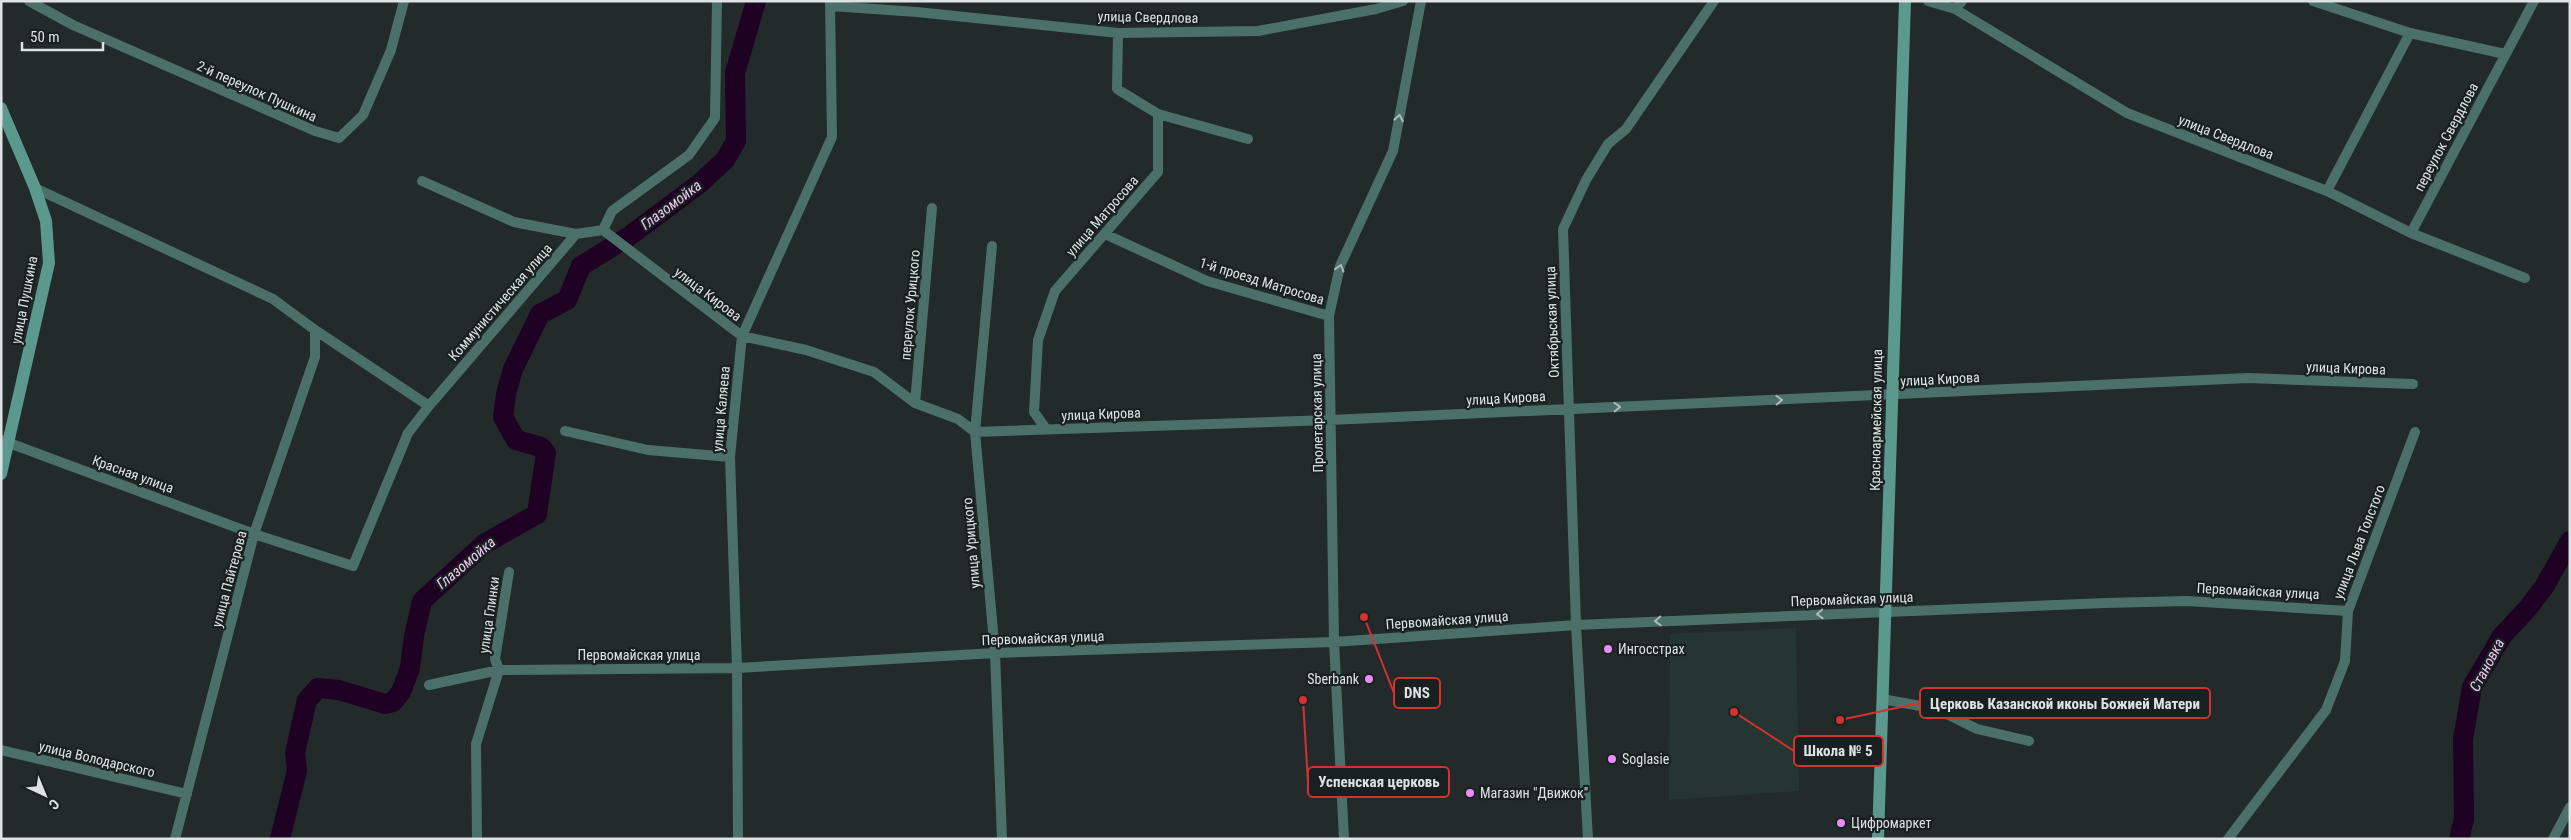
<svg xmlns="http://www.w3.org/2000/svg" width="2571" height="840" font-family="'Roboto Condensed',sans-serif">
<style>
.built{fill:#253632}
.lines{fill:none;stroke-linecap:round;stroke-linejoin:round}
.river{stroke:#1f0124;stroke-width:20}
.minor{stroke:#4b7069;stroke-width:10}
.secondary{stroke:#5b988d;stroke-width:12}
.oneway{stroke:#aabbb8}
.poi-dot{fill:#ec8cfb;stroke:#192120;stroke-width:2}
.labels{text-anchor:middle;stroke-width:4.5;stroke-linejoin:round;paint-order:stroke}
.street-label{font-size:14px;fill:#dde3e2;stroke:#192120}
.poi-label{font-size:14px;fill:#dde3e2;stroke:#192120;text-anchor:start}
.water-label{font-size:15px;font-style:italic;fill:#efc7f5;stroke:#192120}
.leader{fill:none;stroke:#d63131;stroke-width:2}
.callout-dot{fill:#d63131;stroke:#192120;stroke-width:2}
.callout{fill:#192120;stroke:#d63131;stroke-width:2}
.callout-label{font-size:15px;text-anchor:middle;font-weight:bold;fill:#dde3e2}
</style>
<rect width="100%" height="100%" fill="#222b29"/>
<path class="built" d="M1796,628L1799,791L1669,800L1670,634Z"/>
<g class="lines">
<path class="river" d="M280,839L297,771L295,753L307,700L318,688L339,690L385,704L393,702L401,692L410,668L414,636L422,601L484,544L537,514L546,453L541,447L516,440L503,417L506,394L513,369L540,314L567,300L581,266L628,237L699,184L725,160L736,141L735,73L756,1
M2459,839L2464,819L2463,739L2472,687L2502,636L2528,608L2544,587L2570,541"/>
<path class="minor" d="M29,1L73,25L315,131L339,138L363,115L391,50L404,1
M1928,1L1955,9L2127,113L2327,191L2411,233L2525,278
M2313,1L2410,33L2505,54
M831,6L917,12L1118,33L1258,31L1376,9L1403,1
M1955,9L1962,1
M1158,114L1248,139
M422,181L514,222L576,234
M35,188L273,299L315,330L429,406
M2327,191L2410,33
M603,230L742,336L806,350L874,372L915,403L958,419L975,432L1330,420L2248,378L2413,384
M2411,233L2534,1
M1105,234L1207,281L1329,316
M992,246L975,432L995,653L1002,839
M915,403L932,208
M1046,429L1034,412L1038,340L1055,291L1158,172V114L1117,89L1118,33
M565,431L648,450L730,457
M1,440L254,534L353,566L408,433L429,406L576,234L603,230L612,211L689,155L715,118L717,1
M429,685L499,670L737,668L995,653L1334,642L1576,625L2105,603L2187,601L2348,611
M1882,699L1937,709L1977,729L2029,741
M1,750L187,794
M175,839L254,534L315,357V330
M477,839L476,744L499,670L495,659L509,572
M738,839L737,668L730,457L742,336L832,137L830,1
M1344,839L1334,642L1329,316L1340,266L1393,151L1421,1
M1588,839L1576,625L1563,229L1586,180L1608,144L1626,129L1714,1
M2228,839L2326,710L2345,661L2348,611L2415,432
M2553,839L2570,807"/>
<path class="secondary" d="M1,108L35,188L46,221L49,263L1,474
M1878,839L1905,1"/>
</g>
<defs><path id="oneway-chevron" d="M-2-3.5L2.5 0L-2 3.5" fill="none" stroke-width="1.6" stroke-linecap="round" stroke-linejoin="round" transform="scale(1.25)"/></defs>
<g class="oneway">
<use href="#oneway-chevron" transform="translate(1399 118) rotate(-80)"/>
<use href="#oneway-chevron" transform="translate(1340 268) rotate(-73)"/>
<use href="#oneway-chevron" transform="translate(1779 400) rotate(-2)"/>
<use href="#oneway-chevron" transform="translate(1617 407) rotate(-2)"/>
<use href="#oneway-chevron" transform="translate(1820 614) rotate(177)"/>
<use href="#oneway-chevron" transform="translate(1658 621) rotate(177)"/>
</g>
<g class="poi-dot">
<circle cx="1608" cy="649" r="5"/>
<circle cx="1369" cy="679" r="5"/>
<circle cx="1612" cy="759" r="5"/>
<circle cx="1470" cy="793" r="5"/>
<circle cx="1841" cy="823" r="5"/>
</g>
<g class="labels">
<g class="street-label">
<text transform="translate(1148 17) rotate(1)" y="5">улица Свердлова</text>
<text transform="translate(257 91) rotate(24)" y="5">2-й переулок Пушкина</text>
<text transform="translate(2226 137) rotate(21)" y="5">улица Свердлова</text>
<text transform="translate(2446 137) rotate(-62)" y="5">переулок Свердлова</text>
<text transform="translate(1102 216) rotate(-49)" y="5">улица Матросова</text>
<text transform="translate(1262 281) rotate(17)" y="5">1-й проезд Матросова</text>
<text transform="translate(708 294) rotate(37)" y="5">улица Кирова</text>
<text transform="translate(24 300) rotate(-79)" y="5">улица Пушкина</text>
<text transform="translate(500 302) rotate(-49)" y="5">Коммунистическая улица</text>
<text transform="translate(910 305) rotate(-85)" y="5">переулок Урицкого</text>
<text transform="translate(1552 322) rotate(-92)" y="5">Октябрьская улица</text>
<text transform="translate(2346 368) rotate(2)" y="5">улица Кирова</text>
<text transform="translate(1940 379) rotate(-3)" y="5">улица Кирова</text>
<text transform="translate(1506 398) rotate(-3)" y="5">улица Кирова</text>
<text transform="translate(721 409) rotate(-85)" y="5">улица Каляева</text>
<text transform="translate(1317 413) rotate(-91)" y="5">Пролетарская улица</text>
<text transform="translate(1101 414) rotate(-2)" y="5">улица Кирова</text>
<text transform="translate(1876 420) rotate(-89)" y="5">Красноармейская улица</text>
<text transform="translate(133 474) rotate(20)" y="5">Красная улица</text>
<text transform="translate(2359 542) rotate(-69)" y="5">улица Льва Толстого</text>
<text transform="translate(971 543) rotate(-95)" y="5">улица Урицкого</text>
<text transform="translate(229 579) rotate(-75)" y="5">улица Пайтерова</text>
<text transform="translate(2258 591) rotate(3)" y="5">Первомайская улица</text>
<text transform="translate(1852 599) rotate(-2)" y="5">Первомайская улица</text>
<text transform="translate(489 615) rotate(-82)" y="5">улица Глинки</text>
<text transform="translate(1447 620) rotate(-4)" y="5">Первомайская улица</text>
<text transform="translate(1043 638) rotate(-2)" y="5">Первомайская улица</text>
<text x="639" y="660">Первомайская улица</text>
<text transform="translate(97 759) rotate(13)" y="5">улица Володарского</text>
</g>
<g class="poi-label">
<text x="1618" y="654">Ингосстрах</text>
<text x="1359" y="684" text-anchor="end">Sberbank</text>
<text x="1622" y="764">Soglasie</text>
<text x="1480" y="798">Магазин "Движок"</text>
<text x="1851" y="828">Цифромаркет</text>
</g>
<g class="water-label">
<text transform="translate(671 205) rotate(-37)" y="5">Глазомойка</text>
<text transform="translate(466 563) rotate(-40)" y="5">Глазомойка</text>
<text transform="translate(2487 665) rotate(-62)" y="5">Становка</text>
</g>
</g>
<path class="leader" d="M1364 617L1394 693M1840 720L1920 703M1734 712L1794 751M1303 700L1308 782"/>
<g class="callout-dot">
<circle cx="1364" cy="617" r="5"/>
<circle cx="1840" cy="720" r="5"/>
<circle cx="1734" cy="712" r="5"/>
<circle cx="1303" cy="700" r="5"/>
</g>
<g class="callout">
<rect x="1394" y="678" width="46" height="30" rx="5"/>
<rect x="1920" y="688" width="290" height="30" rx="5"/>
<rect x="1794" y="736" width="89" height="30" rx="5"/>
<rect x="1308" y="767" width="141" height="30" rx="5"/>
</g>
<g class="callout-label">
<text x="1417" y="698">DNS</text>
<text x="2065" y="709">Церковь Казанской иконы Божией Матери</text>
<text x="1838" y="756">Школа № 5</text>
<text x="1379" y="787">Успенская церковь</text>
</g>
<rect width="2571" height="840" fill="none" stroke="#dde3e2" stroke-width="5"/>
<g transform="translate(45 795) rotate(136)" stroke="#192120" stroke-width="4" paint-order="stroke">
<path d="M0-4L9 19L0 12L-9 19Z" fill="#dde3e2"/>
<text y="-8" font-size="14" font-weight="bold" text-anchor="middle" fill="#dde3e2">С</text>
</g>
<path d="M22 42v8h81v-8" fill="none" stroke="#dde3e2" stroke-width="2.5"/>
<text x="30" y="42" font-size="15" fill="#dde3e2" stroke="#192120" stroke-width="4" paint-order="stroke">50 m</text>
</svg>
